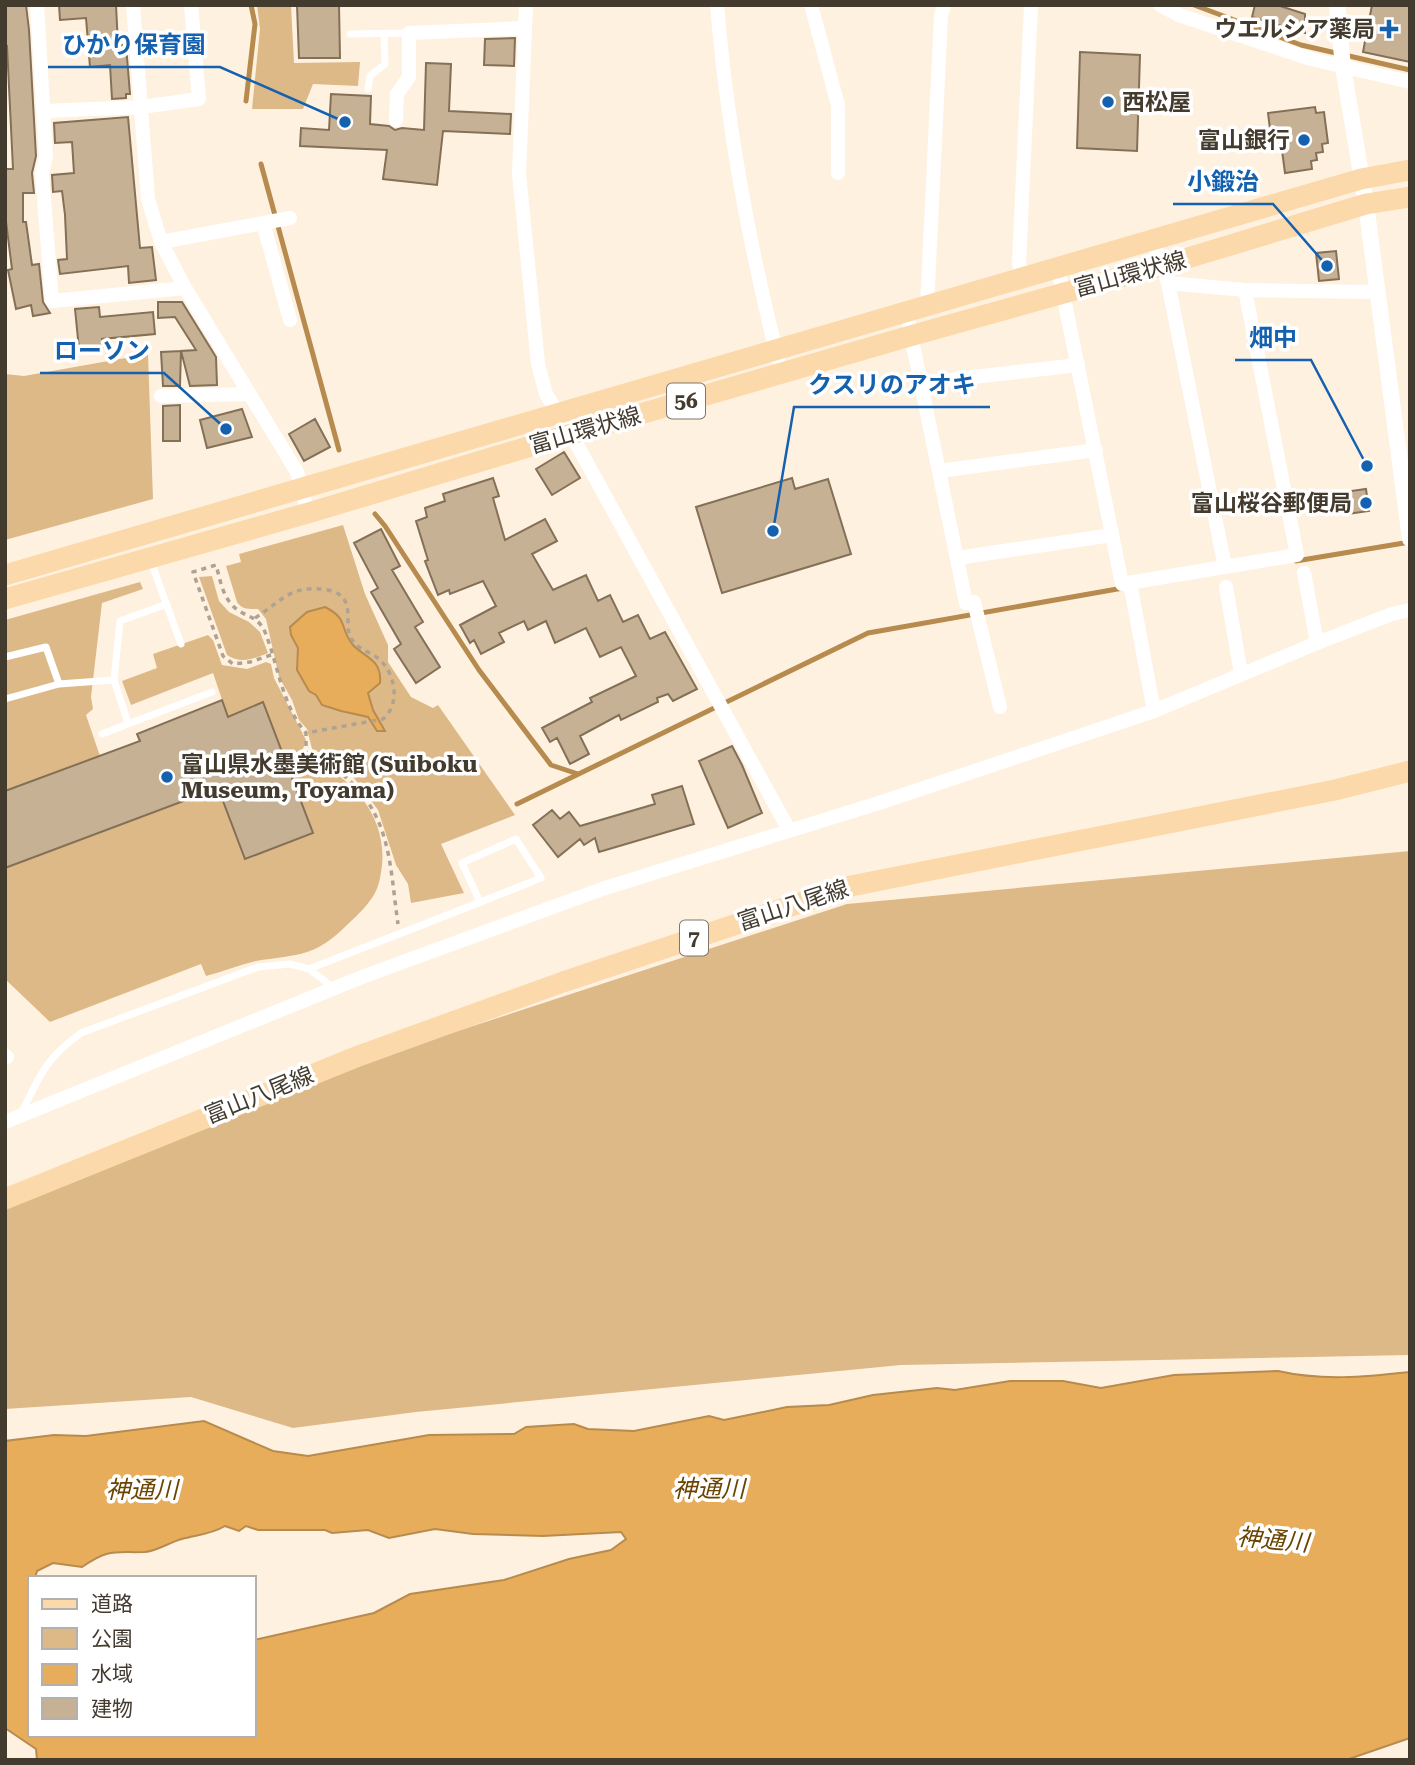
<svg xmlns="http://www.w3.org/2000/svg" width="1415" height="1765" font-family="'Roboto Serif','Noto Sans JP',serif">
<style>
.green{fill:#deb988}
.water{fill:#e8ad5b;stroke:#b78b4e;stroke-width:2;fill-rule:evenodd}
.lines{fill:none;stroke-linecap:round;stroke-linejoin:round}
.stream{stroke:#b78b4e;stroke-width:5}
.building{fill:#c6b195;stroke:#847056;stroke-width:2}
.path{stroke:#aea293;stroke-width:3.5;stroke-dasharray:5 5;stroke-linecap:butt}
.service{stroke:#fff;stroke-width:7}
.minor{stroke:#fff;stroke-width:14}
.tertiary{stroke:#fff;stroke-width:16}
.primary{stroke:#fcd9aa;stroke-width:21}
.poi-dot{fill:#1361af;stroke:#fff;stroke-width:2.5}
.labels{text-anchor:middle;stroke-width:7;stroke-linejoin:round;paint-order:stroke}
.shield{fill:#fff;stroke:#7c766d;stroke-width:2}
.shield-label{font-size:21px;font-weight:bold;fill:#443b2f}
.poi-label{font-size:23px;font-weight:bold;fill:#443b2f;stroke:#fff;text-anchor:end}
.street-label{font-size:23px;fill:#443b2f;stroke:#fff}
.water-label{font-size:24px;font-style:italic;fill:#6a4400;stroke:#fff}
.leader{fill:none;stroke:#1361af;stroke-width:2.5}
.callout-dot{fill:#1361af;stroke:#fff;stroke-width:2.5}
.callout-label{font-size:24px;text-anchor:middle;font-weight:bold;fill:#1361af;stroke:#fff;stroke-width:7;stroke-linejoin:round;paint-order:stroke}
</style>
<rect width="100%" height="100%" fill="#fff1e0"/>
<path class="green" d="M257,5H291L294,63L360,62L358,86L313,84L303,109H252L260,29Z
M148,354L153,499L5,540V374L24,376Z
M343,525L365,594L388,645V662L411,697L433,708L438,705L515,815L441,844L464,893L411,903L408,884L396,865L378,810L354,778L320,757L312,749L307,729L299,720L292,700L279,677L266,619L258,609C250,609 242,610 237,602L226,566L241,562L239,554Z
M212,576L219,601L229,612L249,622L260,632L268,653C254,659 240,664 227,655L199,577Z
M140,582L143,589L102,603L91,697L93,709L86,715L100,756L5,791V620Z
M208,635L213,640L222,665L247,669L266,662L271,664L274,678L306,740L303,749L284,758L228,717L213,673L131,705L122,681L157,668L153,654Z
M308,759C351,775 387,816 382,865C381,873 380,882 376,891C370,903 359,914 349,923C339,933 328,943 315,949C296,958 272,957 252,962C237,966 221,972 206,976L201,964L50,1022L5,979V868L218,788L245,859L287,766Z
M1410,851V1355L901,1365L416,1412L293,1428L191,1397L5,1409V1209L378,1057L847,904Z"/>
<path class="water" d="M325,607C349,619 339,628 353,645C365,658 382,659 380,683L368,693L373,710L385,731H377L368,717L341,711L322,705L316,695L309,691L297,670L298,648L291,635L290,627L307,612Z
M1278,1371C1322,1381 1364,1377 1410,1372V1738L1346,1760H37L36,1749L5,1728V1441L54,1435L86,1436L204,1421L273,1451L308,1456L429,1435L514,1434L526,1427L574,1424L588,1429L634,1431L709,1416L724,1420L787,1407L829,1405L873,1395L937,1388L955,1390L1010,1381H1063L1101,1388L1174,1375ZM225,1526L239,1531L246,1526L258,1530H325L332,1533L368,1530L389,1538L435,1529L473,1534L543,1536L621,1532L626,1539L611,1550L569,1559L504,1580L410,1594L374,1613L254,1640V1735H30V1578H35L37,1571L53,1563L82,1567C110,1548 114,1553 145,1552C157,1551 170,1542 182,1539C197,1535 212,1534 225,1526Z"/>
<g class="lines">
<path class="stream" d="M1194,5L1301,45L1410,70
M246,101L255,24L251,5
M261,164L339,450
M375,514L385,526L479,670L551,765L578,774
M1296,561L1410,542
M517,804L868,633L1123,588"/>
</g>
<path class="building" d="M5,5H26L29,30L36,156L32,173L34,193H23V222H26L32,265L39,264L43,302L50,313L33,316L31,305L16,309L8,270L12,269L5,214V169H13L7,46H5Z
M59,5H116L118,45H126L130,94H126V98L112,99L110,65L90,67L86,18L60,20Z
M297,5H339L340,58H299Z
M1255,5H1277L1305,14V33L1252,17Z
M1372,5H1410V62L1363,52Z
M515,38L514,66L484,65L485,39Z
M1080,52L1140,55L1137,151L1077,148Z
M426,63L451,64L449,111L511,114L510,134L443,131L437,185L383,179L387,150L300,146L301,128L329,130L331,94L371,96L370,124L389,126L395,130L402,128L424,130Z
M1315,107L1316,113L1324,112L1328,143L1322,144L1323,152L1316,153L1317,160L1311,161L1312,169L1285,173L1280,135L1271,137L1268,113Z
M128,117L140,248L152,247L156,280L129,283L128,266L60,274L58,260L67,259L65,215L62,191L53,192L52,175L74,173L72,142L55,143L54,123Z
M1336,251L1339,279L1319,281L1316,253Z
M158,302H182L216,357L217,385L190,386L181,351L196,350L175,317L158,318Z
M99,307L100,317L153,312L155,334L102,339L103,347L79,349L75,309Z
M181,351L180,386H163L161,352Z
M180,405V441H163V406Z
M242,409L252,437L207,448L200,420Z
M315,419L330,447L304,461L289,434Z
M564,452L580,478L552,495L536,469Z
M493,478L499,496L493,498L505,540L545,519L557,541L532,554L553,590L586,575L598,601L610,595L623,622L638,615L650,639L665,632L697,689L673,701L668,694L657,698L658,702L621,720L619,715L580,736L589,754L570,764L557,738L550,742L542,728L592,702L590,698L636,676L621,647L600,657L586,628L555,643L546,621L528,630L524,621L499,633L504,642L481,654L474,640L470,643L460,625L496,606L483,581L450,594L449,590L438,595L425,561L428,560L416,521L427,517L425,508L445,501L443,494Z
M792,478L795,489L828,479L851,554L722,593L696,507Z
M1366,489L1369,511L1347,514L1344,492Z
M381,529L400,566L392,570L423,622L415,627L440,667L416,683L394,649L401,644L371,592L378,588L354,543Z
M222,700L228,717L263,702L313,833L245,859L218,788L5,868V791L140,741L137,734Z
M732,746L742,765L762,813L728,828L699,761Z
M682,786L694,824L599,852L595,838L584,845L580,839L558,857L533,825L552,810L560,819L569,812L580,826L655,804L652,795Z"/>
<g class="lines">
<path class="path" d="M255,618C283,600 291,584 328,590C335,592 342,594 345,601C351,612 345,627 351,638C358,651 371,651 381,661C396,676 400,705 383,719L306,733
M271,655L250,662L233,664L223,656L193,572L216,565C220,579 222,594 232,605C244,618 257,614 265,632C278,664 282,706 306,733V754
M289,760C312,752 318,756 337,770C392,812 389,862 398,924"/>
<path class="service" d="M350,34L408,33
M368,89L370,76L385,64L384,33
M150,559L181,644
M5,657L46,647L59,684
M114,680L128,723
M5,699L59,684L114,680L120,621L167,604
M102,734L212,692
M309,969C386,939 464,909 541,878L516,839L462,863L480,902
M22,1112C40,1075 46,1058 81,1033L258,967L290,964L309,969L334,988"/>
<path class="minor" d="M37,5L46,157L42,173L52,301L185,288
M133,5L148,199L161,242L185,288L297,472L308,513
M526,5L519,174L538,364L546,394L571,434L789,830
M717,5C727,127 748,240 778,359
M811,5L838,105V173
M1160,5L1179,15L1311,59L1410,82
M44,111L141,107L199,99L191,5
M396,120L397,94L409,77V33L525,28
M263,223L290,320
M1153,241L1168,283L1225,567
M161,242L290,218
M1058,269L1122,584L1297,555L1245,290
M1022,279L1019,263L1031,5
M1168,283L1245,290L1377,292
M927,306L941,16L944,5
M906,311L966,603L974,602L1000,707
M921,383L1078,365
M161,396L250,394
M939,471L1096,450
M957,558L1112,535
M1304,573L1317,643
M1130,583L1154,711
M1226,587L1241,674
M5,1055L7,1057
M5,1122L362,977L602,889L882,802L1154,711L1317,643L1392,614L1410,610"/>
<path class="tertiary" d="M1337,5L1343,67L1366,204L1410,539"/>
<path class="primary" d="M5,575L1361,179L1410,170
M5,599L308,513L571,434L910,336L1161,266L1366,204L1410,197
M5,1199L361,1055L563,982L851,886L1335,790L1410,771"/>
</g>
<g class="poi-dot">
<path d="M1385.5 18.5h7v7h7v7h-7v7h-7v-7h-7v-7h7z"/>
<circle cx="1108" cy="102" r="7"/>
<circle cx="1304" cy="140" r="7"/>
<circle cx="1366" cy="503" r="7"/>
<circle cx="167" cy="777" r="7"/>
</g>
<g class="labels">
<g class="shield">
<rect x="667" y="383.5" width="38" height="35" rx="5"/>
<rect x="680" y="920.5" width="28" height="35" rx="5"/>
</g>
<g class="shield-label">
<text x="686" y="408">56</text>
<text x="694" y="945">7</text>
</g>
<g class="poi-label">
<text x="1375" y="37">ウエルシア薬局</text>
<text x="1122" y="110" text-anchor="start">西松屋</text>
<text x="1290" y="148">富山銀行</text>
<text x="1352" y="511">富山桜谷郵便局</text>
<text x="181" y="772" text-anchor="start">富山県水墨美術館 (Suiboku<tspan x="181" dy="26">Museum, Toyama)</tspan></text>
</g>
<g class="street-label">
<text transform="translate(1130 274) rotate(-15)" y="8">富山環状線</text>
<text transform="translate(585 430) rotate(-16)" y="8">富山環状線</text>
<text transform="translate(793 905) rotate(-18)" y="8">富山八尾線</text>
<text transform="translate(259 1095) rotate(-22)" y="8">富山八尾線</text>
</g>
<g class="water-label">
<text x="709" y="1497">神通川</text>
<text x="142" y="1498">神通川</text>
<text transform="translate(1273 1540) rotate(5)" y="8">神通川</text>
</g>
</g>
<path class="leader" d="M345 122L220 67H48M1327 266L1273 204H1173M1367 466L1311 360H1235M226 429L164 373H40M773 531L794 407H990"/>
<g class="callout-dot">
<circle cx="345" cy="122" r="7"/>
<circle cx="1327" cy="266" r="7"/>
<circle cx="1367" cy="466" r="7"/>
<circle cx="226" cy="429" r="7"/>
<circle cx="773" cy="531" r="7"/>
</g>
<g class="callout-label">
<text x="134" y="53">ひかり保育園</text>
<text x="1223" y="190">小鍛治</text>
<text x="1273" y="346">畑中</text>
<text x="102" y="359">ローソン</text>
<text x="892" y="393">クスリのアオキ</text>
</g>
<rect width="1415" height="1765" fill="none" stroke="#443b2f" stroke-width="14"/>
<rect x="28" y="1576" width="228" height="161" fill="#ffffff" stroke="#b4b1ac" stroke-width="2"/>
<rect x="42" y="1599" width="35" height="10" fill="#fcd9aa" stroke="#b4b1ac" stroke-width="2"/>
<text x="91" y="1611" font-size="21" fill="#443b2f">道路</text>
<rect x="42" y="1628" width="35" height="21" fill="#deb988" stroke="#b4b1ac" stroke-width="2"/>
<text x="91" y="1646" font-size="21" fill="#443b2f">公園</text>
<rect x="42" y="1664" width="35" height="21" fill="#e8ad5b" stroke="#b4b1ac" stroke-width="2"/>
<text x="91" y="1681" font-size="21" fill="#443b2f">水域</text>
<rect x="42" y="1698" width="35" height="21" fill="#c6b195" stroke="#b4b1ac" stroke-width="2"/>
<text x="91" y="1716" font-size="21" fill="#443b2f">建物</text>
</svg>
